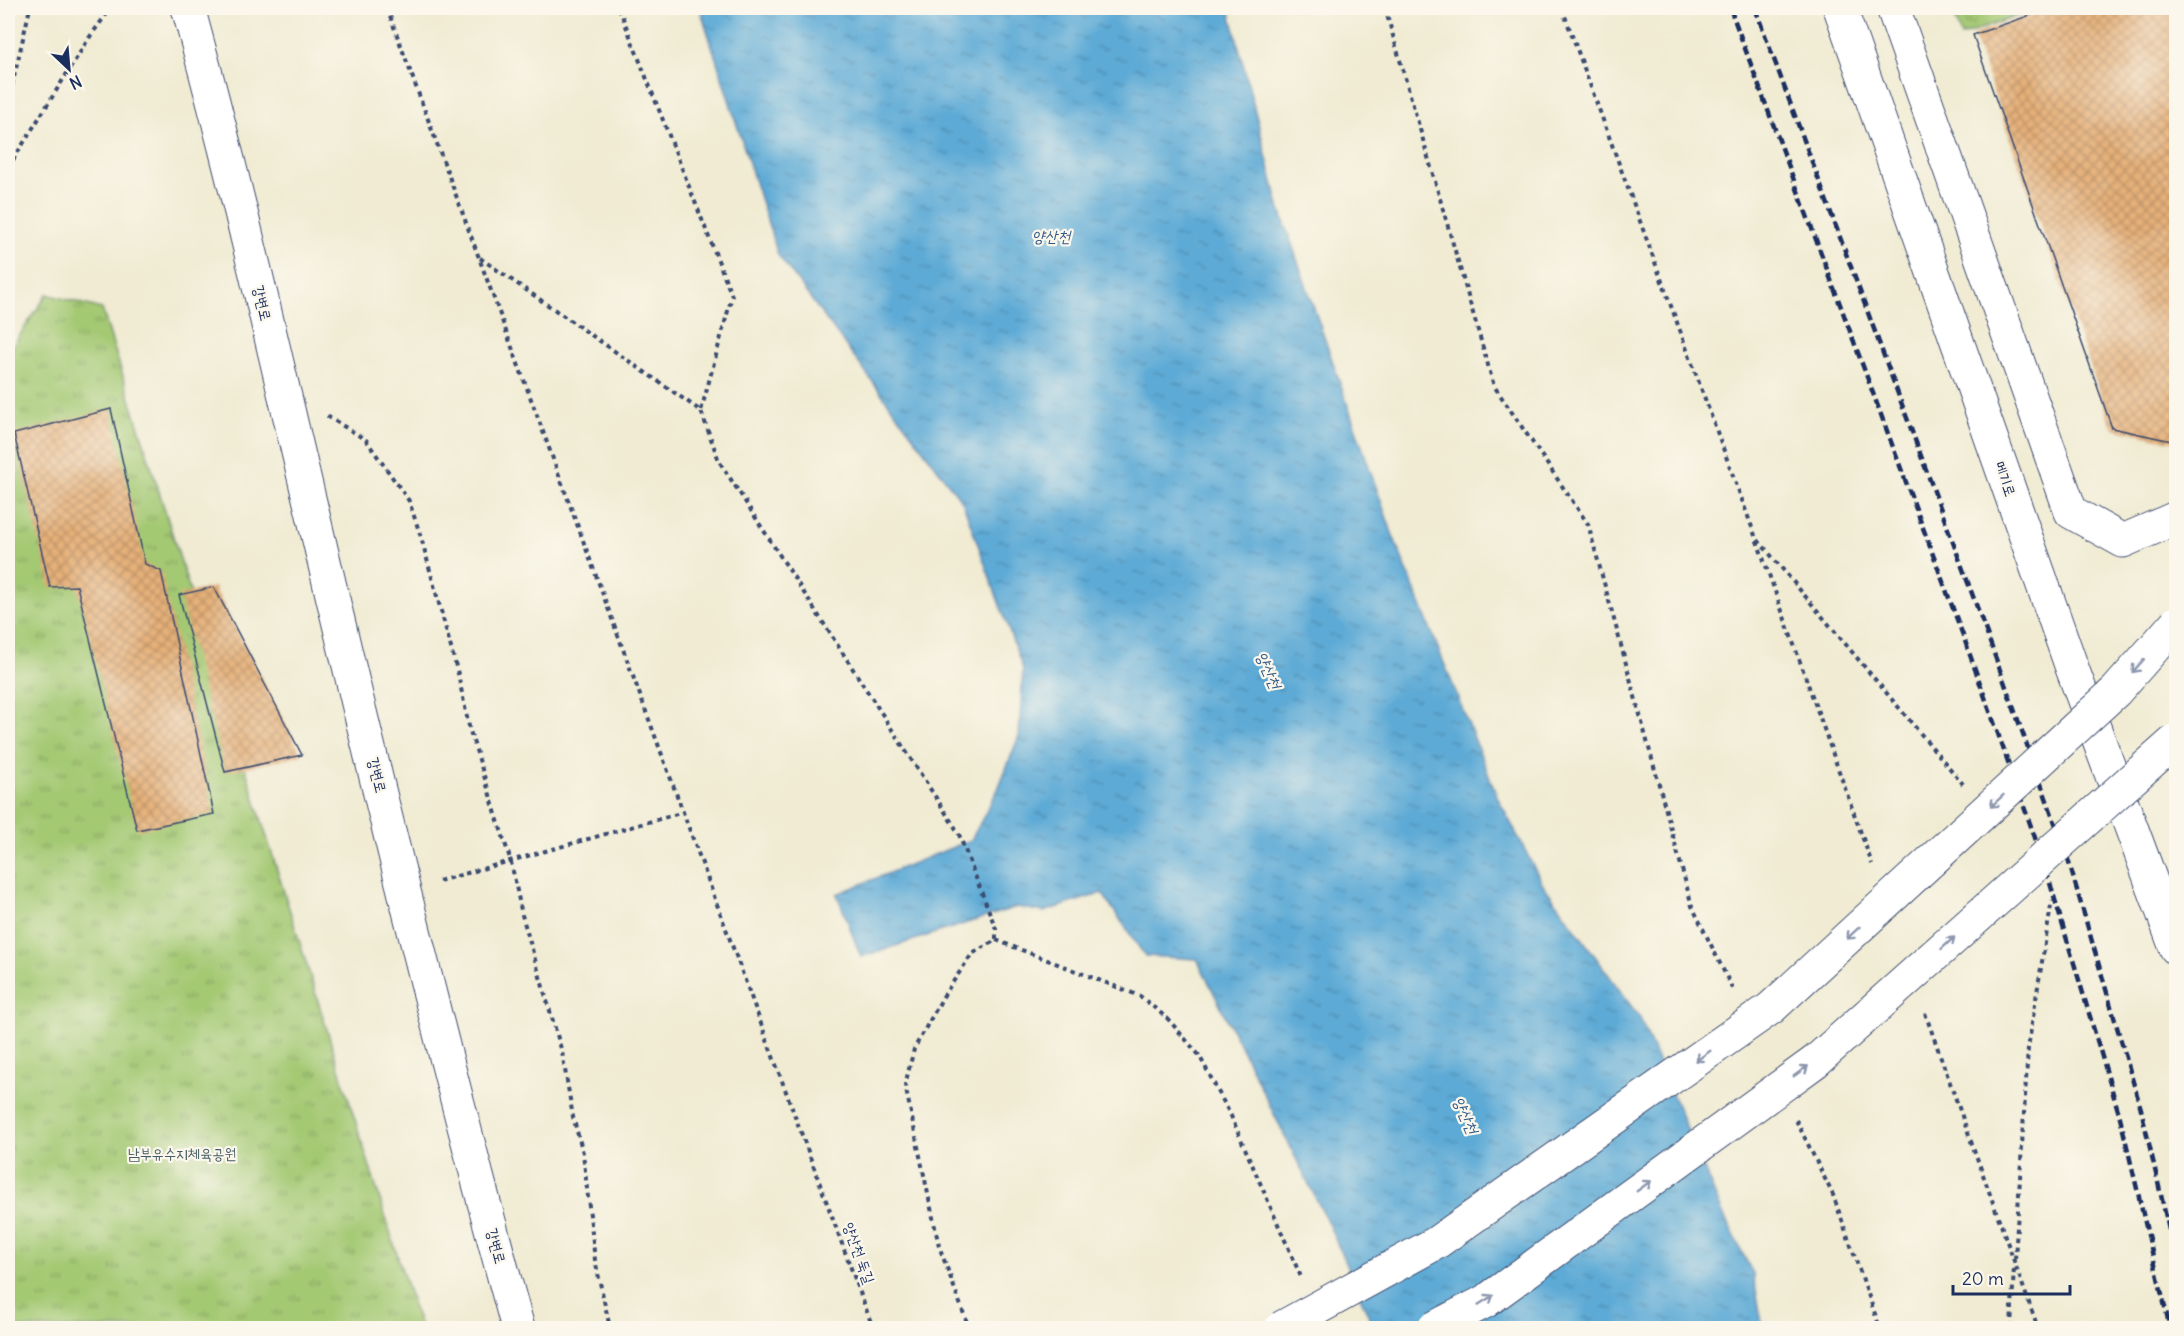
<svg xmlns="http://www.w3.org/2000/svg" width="2184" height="1336" font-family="Delius,'Poor Story',sans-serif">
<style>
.park{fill:url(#park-tufts);stroke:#607c68;stroke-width:1.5}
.water{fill:url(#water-ripples);stroke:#3c6c9a;stroke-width:1.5}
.building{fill:url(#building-cross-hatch)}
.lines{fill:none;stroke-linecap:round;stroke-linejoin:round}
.tertiary-casing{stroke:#3b4b6f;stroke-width:35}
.path{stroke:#3b4b6f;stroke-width:4;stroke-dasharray:4.5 4.5;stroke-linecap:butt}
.tertiary{stroke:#fff;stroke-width:33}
.rail{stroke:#1b2f5e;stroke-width:4.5;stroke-dasharray:9 4.5;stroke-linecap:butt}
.secondary-bridge-casing{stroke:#3b4b6f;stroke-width:35;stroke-linecap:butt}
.secondary-bridge{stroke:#fff;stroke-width:33}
.oneway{stroke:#8d97ae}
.labels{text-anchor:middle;stroke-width:4.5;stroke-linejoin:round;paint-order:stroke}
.street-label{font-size:15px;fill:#1b2f5e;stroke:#fbf7ec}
.park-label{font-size:15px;fill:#445d64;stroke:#fbf7ec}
.water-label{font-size:16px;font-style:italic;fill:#325a88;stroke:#fbf7ec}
</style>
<defs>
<pattern id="park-tufts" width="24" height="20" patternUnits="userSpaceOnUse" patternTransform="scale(1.5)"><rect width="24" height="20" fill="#a4c973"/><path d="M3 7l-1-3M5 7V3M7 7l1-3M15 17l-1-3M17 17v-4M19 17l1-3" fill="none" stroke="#85a462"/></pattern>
<pattern id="water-ripples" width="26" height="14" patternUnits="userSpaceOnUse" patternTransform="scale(1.5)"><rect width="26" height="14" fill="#5daad6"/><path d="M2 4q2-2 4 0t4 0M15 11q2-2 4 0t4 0" fill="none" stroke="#4c8bb1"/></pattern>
<pattern id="building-cross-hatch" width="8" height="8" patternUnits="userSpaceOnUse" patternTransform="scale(1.5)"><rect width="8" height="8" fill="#e6b179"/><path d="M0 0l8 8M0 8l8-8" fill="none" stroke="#ba9066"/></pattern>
</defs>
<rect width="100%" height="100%" fill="#fbf7ec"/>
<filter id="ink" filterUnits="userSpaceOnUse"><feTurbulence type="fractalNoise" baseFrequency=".0167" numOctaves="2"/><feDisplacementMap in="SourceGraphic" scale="12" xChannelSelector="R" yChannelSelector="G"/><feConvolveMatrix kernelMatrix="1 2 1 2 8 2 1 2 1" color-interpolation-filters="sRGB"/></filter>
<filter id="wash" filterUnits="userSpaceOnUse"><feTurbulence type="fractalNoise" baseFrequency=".008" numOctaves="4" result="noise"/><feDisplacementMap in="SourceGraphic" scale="24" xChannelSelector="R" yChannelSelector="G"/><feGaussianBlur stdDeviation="1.35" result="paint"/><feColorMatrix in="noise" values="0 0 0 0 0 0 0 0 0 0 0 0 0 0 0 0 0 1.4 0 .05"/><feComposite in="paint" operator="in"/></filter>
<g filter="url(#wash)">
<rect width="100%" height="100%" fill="#f0ebd2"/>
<path class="park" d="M1951,8H2040L1961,36Z
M47,294L102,309L420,1328H8V353Z"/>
<path class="water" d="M700,8H1229L1280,210L1392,533L1498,798L1542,883L1640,1018L1723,1214L1753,1274L1763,1328H1374L1328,1223L1197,959L1145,956L1102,893L1044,912L1017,907L861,957L837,894L971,840L998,789L1019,736L1023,669L963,503L778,255Z"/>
<g id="blocks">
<path class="building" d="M2051,8H2176V442L2112,428L1973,35Z
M111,409L145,564L161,571L214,814L137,830L77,586L50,587L14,434Z
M214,587L302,755L225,772L179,595Z"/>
</g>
</g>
<g filter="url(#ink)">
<use href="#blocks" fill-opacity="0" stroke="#3b4b6f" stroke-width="1.5"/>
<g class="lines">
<defs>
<path id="tertiary" d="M188,8C235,177 273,348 314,519C378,790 444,1060 518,1328
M1840,8L2072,668L2176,948
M1893,8L2071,512L2123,541L2176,518"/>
</defs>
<use href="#tertiary" class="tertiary-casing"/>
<path class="path" d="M387,8L873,1328
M619,8L732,296L701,411
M1385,8L1494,386L1588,524L1692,906L1734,992
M1562,8L1761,552L1872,864
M8,103L30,8
M8,168L89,38L111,8
M480,258L701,411L719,461L958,832L996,929V940L972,954L944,995L914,1049L905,1085L939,1246L969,1328
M327,416L366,440L409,501L421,537L458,674L470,731L511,862L522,915L562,1052L573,1117L583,1153L595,1260L610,1328
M1758,540L1963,784
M439,881L684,812
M996,940L1140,996L1168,1019L1199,1055L1231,1116L1301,1277
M1925,1013L2038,1328
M1796,1120L1833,1195L1880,1328
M2015,1259L2028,1048L2052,900
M2011,1328L2014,1266"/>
<use href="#tertiary" class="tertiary"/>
<path class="rail" d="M1730,8L1965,641L2044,863L2120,1117L2170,1328
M1755,8L1987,634L2067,856L2141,1109L2176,1260"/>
<defs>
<path id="secondary-bridge" d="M1281,1328L1436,1243L1771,1008L2116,691L2176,623
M1434,1328L1486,1301L1816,1061L2176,740"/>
</defs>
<use href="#secondary-bridge" class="secondary-bridge-casing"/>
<use href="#secondary-bridge" class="secondary-bridge"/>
</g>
<defs><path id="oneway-shaft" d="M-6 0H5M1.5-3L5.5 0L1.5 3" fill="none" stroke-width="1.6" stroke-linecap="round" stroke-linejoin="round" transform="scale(1.5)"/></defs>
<g class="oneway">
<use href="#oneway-shaft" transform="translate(2138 666) rotate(132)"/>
<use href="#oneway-shaft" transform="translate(1997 801) rotate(137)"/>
<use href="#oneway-shaft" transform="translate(1853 933) rotate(137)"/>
<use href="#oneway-shaft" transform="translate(1948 943) rotate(-42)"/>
<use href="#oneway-shaft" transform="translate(1703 1056) rotate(145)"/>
<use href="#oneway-shaft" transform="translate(1801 1071) rotate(-36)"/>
<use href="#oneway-shaft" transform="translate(1644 1186) rotate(-36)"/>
<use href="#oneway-shaft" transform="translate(1486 1300) rotate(-32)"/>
</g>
</g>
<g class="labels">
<g class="street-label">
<text transform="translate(262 303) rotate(77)" y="5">강변로</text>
<text transform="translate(2005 479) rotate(71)" y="5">메기로</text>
<text transform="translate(377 775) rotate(76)" y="5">강변로</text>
<text transform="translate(496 1246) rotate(75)" y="5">강변로</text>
<text transform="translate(859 1253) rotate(70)" y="5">양산천 둑길</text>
</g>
<g class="park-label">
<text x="182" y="1159">남부유수지체육공원</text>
</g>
<g class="water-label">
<text x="1051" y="242">양산천</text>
<text transform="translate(1269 670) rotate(66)" y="6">양산천</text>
<text transform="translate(1466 1115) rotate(66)" y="6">양산천</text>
</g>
</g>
<rect width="2184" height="1336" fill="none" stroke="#fbf7ec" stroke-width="30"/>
<g transform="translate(69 69) rotate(154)" stroke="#fbf7ec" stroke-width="4.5" paint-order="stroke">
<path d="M0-4.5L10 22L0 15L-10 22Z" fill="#1b2f5e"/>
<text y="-9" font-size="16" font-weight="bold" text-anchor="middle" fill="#1b2f5e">N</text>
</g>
<path d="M1953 1285v9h117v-9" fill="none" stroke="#1b2f5e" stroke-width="3"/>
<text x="1962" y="1285" font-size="18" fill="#1b2f5e" stroke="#fbf7ec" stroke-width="4.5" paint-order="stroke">20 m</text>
</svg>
